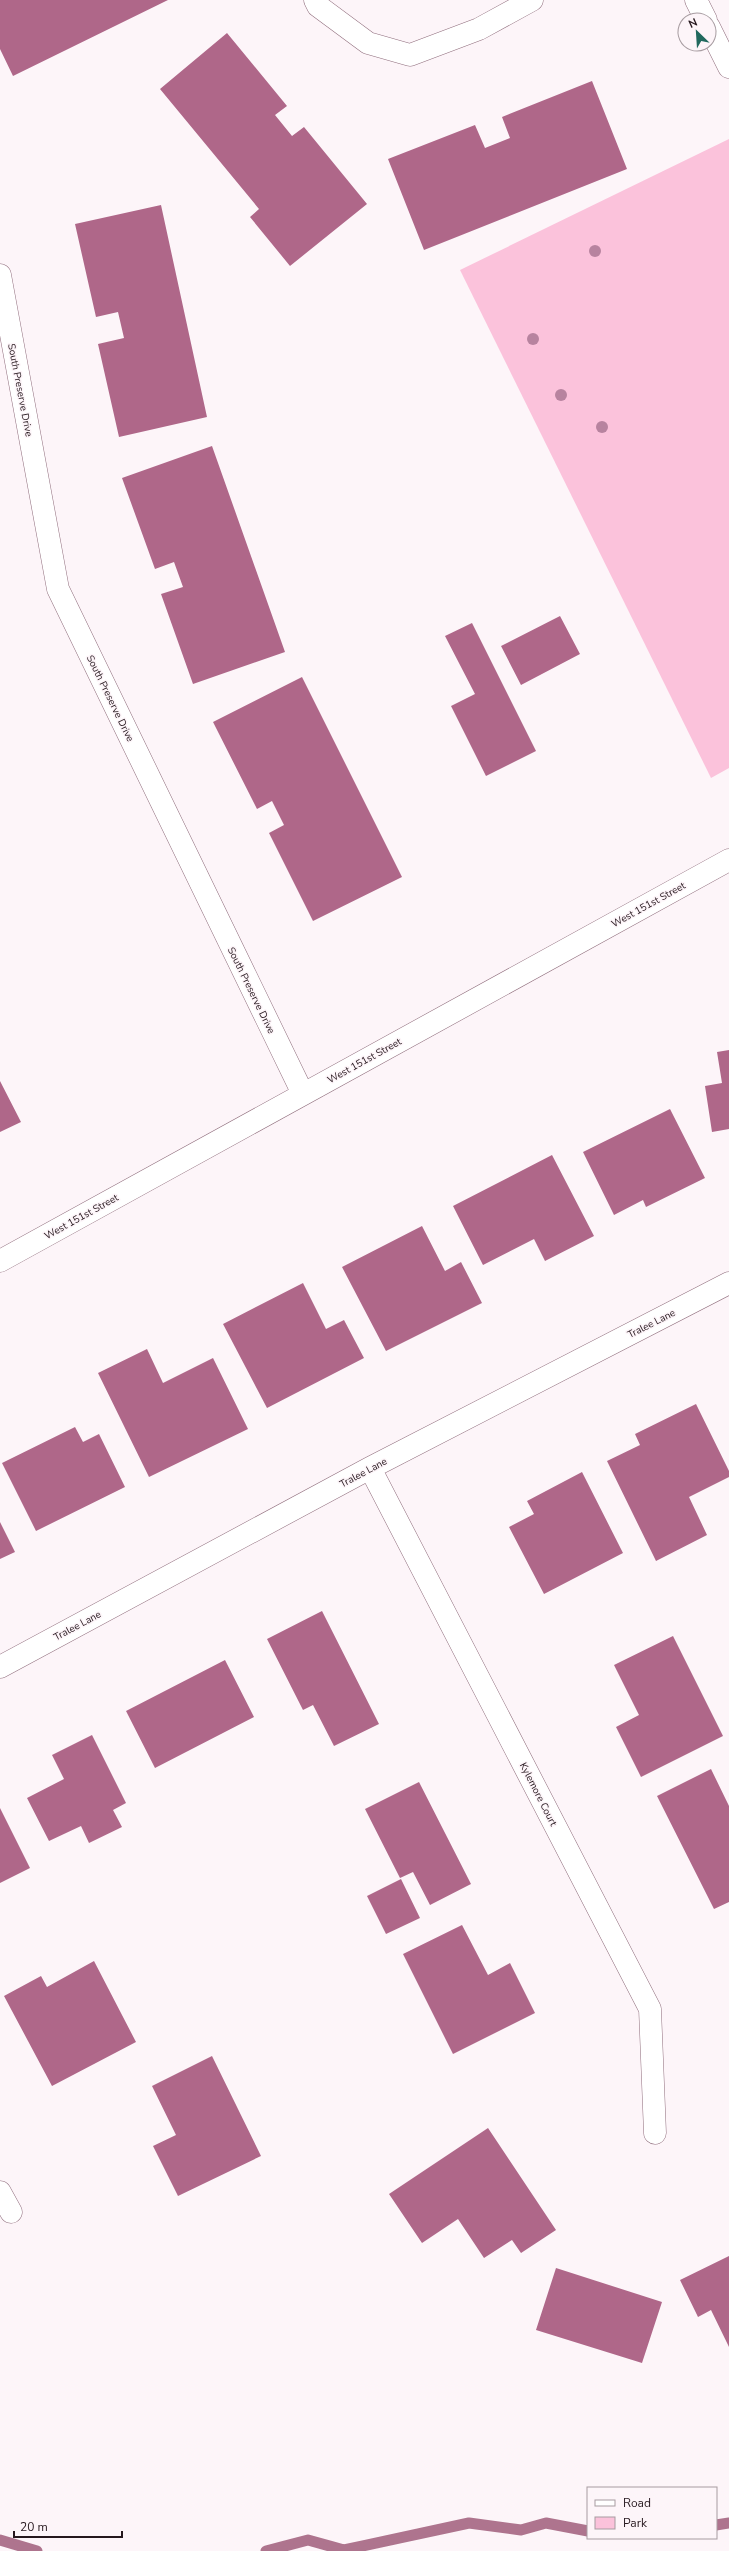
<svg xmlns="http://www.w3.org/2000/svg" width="729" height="2551" font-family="'Nunito Sans',sans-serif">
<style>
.green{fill:#fbc2db}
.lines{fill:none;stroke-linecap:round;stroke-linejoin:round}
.stream{stroke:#ae748e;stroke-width:11}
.building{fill:#af6789}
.minor-casing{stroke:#906e7d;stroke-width:23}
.minor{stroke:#fff;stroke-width:22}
.tree{fill:#b7839f}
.labels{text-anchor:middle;stroke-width:3;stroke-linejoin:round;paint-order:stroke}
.street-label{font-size:10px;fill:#25171d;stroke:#fdf5f9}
</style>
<rect width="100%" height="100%" fill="#fdf5f9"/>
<path class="green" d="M729,139V768L711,778L460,270Z"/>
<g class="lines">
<path class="stream" d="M716,2525L729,2523
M0,2540L37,2551
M266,2551L308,2540L344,2550L469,2523L521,2530L546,2523L588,2531"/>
</g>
<path class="building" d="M0,0H168L13,76L0,49Z
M227,33L287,106L275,115L292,136L304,127L367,204L290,266L250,217L259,209L160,89Z
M592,81L627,169L424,250L388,159L475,125L485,148L510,138L502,117Z
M161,205L207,417L119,437L98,344L124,338L118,312L96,317L75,224Z
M212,446L285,652L193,684L161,594L183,587L174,562L155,569L122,478Z
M560,616L580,654L521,685L501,646Z
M472,623L536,751L486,776L451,706L475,694L445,636Z
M302,677L402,877L313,921L269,833L284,825L272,801L257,809L213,722Z
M729,1050V1129L712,1132L705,1086L722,1083L717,1052Z
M0,1081L21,1122L0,1132Z
M670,1109L705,1178L646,1207L643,1200L614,1215L583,1152Z
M552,1155L594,1236L545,1261L534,1239L483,1265L453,1206Z
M422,1226L445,1271L461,1262L482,1303L386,1351L342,1267Z
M303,1283L326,1329L344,1320L364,1358L267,1408L223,1324Z
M147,1349L163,1383L213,1358L248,1429L149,1477L98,1373Z
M696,1404L729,1471V1477L689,1497L707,1535L656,1561L607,1461L640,1445L635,1434Z
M75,1427L83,1442L99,1434L125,1487L36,1531L2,1463Z
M582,1472L623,1553L544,1594L509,1527L534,1514L527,1501Z
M0,1522L15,1552L0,1559Z
M322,1611L379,1724L334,1746L313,1705L303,1710L267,1639Z
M673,1636L723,1736L641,1777L616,1727L639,1715L614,1665Z
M225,1660L254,1717L155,1768L126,1711Z
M92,1735L126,1803L113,1810L122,1827L89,1843L81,1826L49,1841L27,1798L64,1779L52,1755Z
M711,1769L729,1806V1902L714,1909L657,1796Z
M419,1782L471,1884L430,1905L413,1872L400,1878L365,1809Z
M0,1808L30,1868L0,1883Z
M401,1879L420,1918L386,1934L367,1896Z
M462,1925L488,1975L510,1963L535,2013L453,2054L403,1954Z
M94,1961L136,2042L52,2086L4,1996L41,1976L47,1987Z
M212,2056L261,2156L178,2196L153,2146L176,2135L152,2086Z
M488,2128L556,2230L521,2253L512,2240L484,2258L458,2219L422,2243L389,2194Z
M729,2256V2347L711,2310L698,2317L680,2280Z
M556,2268L662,2302L642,2363L536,2330Z"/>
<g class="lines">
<defs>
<path id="minor" d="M315,0L318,6L368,43L410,55L479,29L532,0
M696,0L706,20
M709,27L729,67
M0,275L58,589L303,1094
M0,1261L729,860
M370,1468L650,2009L655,2133
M0,1667L370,1468L729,1283
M0,2192L11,2212"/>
</defs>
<use href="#minor" class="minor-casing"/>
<use href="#minor" class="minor"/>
</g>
<g class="tree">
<circle cx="595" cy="251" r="6"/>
<circle cx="533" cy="339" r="6"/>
<circle cx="561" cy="395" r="6"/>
<circle cx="602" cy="427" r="6"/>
</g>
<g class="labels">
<g class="street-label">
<text transform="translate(21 390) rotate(79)" y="4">South Preserve Drive</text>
<text transform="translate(111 698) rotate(64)" y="4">South Preserve Drive</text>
<text transform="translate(648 904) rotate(-29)" y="4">West 151st Street</text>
<text transform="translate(252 990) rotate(64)" y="4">South Preserve Drive</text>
<text transform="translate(364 1060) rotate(-29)" y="4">West 151st Street</text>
<text transform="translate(81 1216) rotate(-29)" y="4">West 151st Street</text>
<text transform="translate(651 1323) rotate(-27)" y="4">Tralee Lane</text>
<text transform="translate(363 1472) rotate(-28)" y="4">Tralee Lane</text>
<text transform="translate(77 1625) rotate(-28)" y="4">Tralee Lane</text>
<text transform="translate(539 1794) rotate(63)" y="4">Kylemore Court</text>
</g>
</g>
<rect x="587" y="2487" width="130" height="52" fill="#fdf5f9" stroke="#a79ca1"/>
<rect x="595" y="2500" width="20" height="6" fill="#ffffff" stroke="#a79ca1"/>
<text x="623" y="2507" font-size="12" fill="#25171d">Road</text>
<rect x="595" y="2517" width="20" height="12" fill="#fbc2db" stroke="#a79ca1"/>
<text x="623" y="2527" font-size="12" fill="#25171d">Park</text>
<g transform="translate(697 32) rotate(335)"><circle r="19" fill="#fdf5f9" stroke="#a79ca1"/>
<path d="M0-3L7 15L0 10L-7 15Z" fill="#21695e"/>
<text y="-6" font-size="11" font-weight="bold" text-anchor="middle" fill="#25171d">N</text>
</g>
<path d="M14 2531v6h108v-6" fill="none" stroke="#25171d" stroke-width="2"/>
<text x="20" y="2531" font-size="12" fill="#25171d" stroke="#fdf5f9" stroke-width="3" paint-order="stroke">20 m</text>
</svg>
